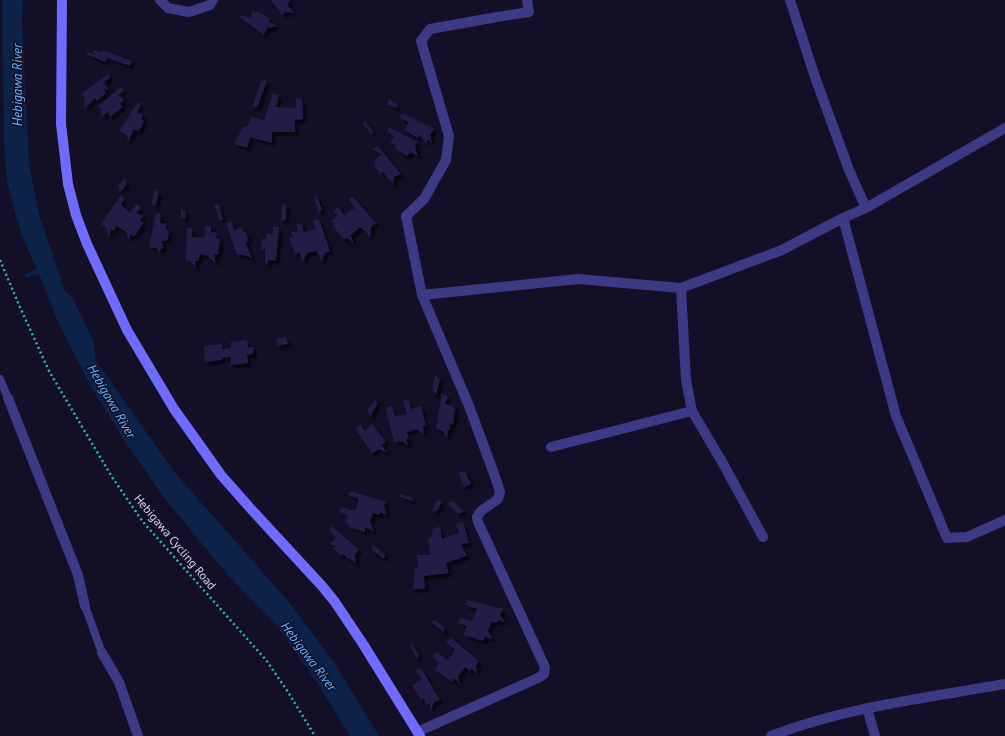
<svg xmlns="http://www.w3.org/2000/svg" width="1005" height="736" font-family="'PT Sans',sans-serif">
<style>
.water{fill:#0c2248}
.building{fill:#241b47;filter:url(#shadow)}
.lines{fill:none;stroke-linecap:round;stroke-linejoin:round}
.path{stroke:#2fb8b0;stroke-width:2.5;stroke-dasharray:2 3;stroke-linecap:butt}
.lane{stroke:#3d3a85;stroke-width:8}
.street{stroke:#3d3a85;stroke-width:10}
.secondary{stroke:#6f6bff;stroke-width:10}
.labels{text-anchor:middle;stroke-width:3;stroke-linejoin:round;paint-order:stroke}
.street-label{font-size:12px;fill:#d9d4ff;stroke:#130f26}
.water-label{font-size:13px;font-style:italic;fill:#62b6ff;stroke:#130f26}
</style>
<defs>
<filter id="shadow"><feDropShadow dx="3.5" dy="3.5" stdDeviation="1" flood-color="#0009"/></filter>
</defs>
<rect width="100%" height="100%" fill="#130f26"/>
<path class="water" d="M2,0H23L22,22L29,163L39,214L65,291L73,299L93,340L96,361L176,474L289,602L334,662L379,736H350L316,681L277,626L226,573L165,499L124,440L90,385L58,322L39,274L26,278L24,275L37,269L25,243L15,213L7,181L4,143Z"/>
<path class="building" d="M271,0H291L287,4L294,13L286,12L282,15Z
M253,10L255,14L257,11L271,19L268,21L277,26L267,28L264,35L240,18L242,15L250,18Z
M94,50L101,52L103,50L131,61L130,66L107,58L105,62L86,54L87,52L93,54Z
M108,74L110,77L104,83L109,89L104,90L106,93L97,101L95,98L84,109L85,99L81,94Z
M267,80L258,106L252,108L261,81Z
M121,87L124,91L118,94L124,100L120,104L123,107L110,117L108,112L100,118L102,110L98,106Z
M273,93L279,96L276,107L296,108V98L302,99L303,119L295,120V132H272V143L250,137L247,148L234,144L243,127H247L251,117L264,120Z
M388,99L397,104V108L388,105Z
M138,102L141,104L137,113L143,114L141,119L144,121L139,131L134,129L128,142L127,136L119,131Z
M402,113L434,129L430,135L432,144L428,139L426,143L419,135L418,138L404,130L409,122L400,118Z
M364,120L373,131V135L363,125Z
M389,127L417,142L415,146L418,157L411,152L407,156L394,148L396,145L390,142L394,137L387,131Z
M378,146L401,174L394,177L393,185L383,172L381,174L374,166L376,164L374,160L381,155L373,149Z
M125,178L127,184L120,192L118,186Z
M154,189L159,193L155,207L152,203Z
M121,195L124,199L121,205L130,213L136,204L141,208L136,213L143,216L140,221L144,222L134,237L131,234L129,240L126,232L116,226L114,231L111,229L109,237L106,228L101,224Z
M316,195L322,209L319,213L314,198Z
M353,197L376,223L371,227L370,238L365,230L364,231L360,227L351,235L354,244L348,238L343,239L333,226L335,224L331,221L338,216L333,211L338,207L344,215L355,208L349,199Z
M214,204L219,205L223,220L219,219Z
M286,204V219L281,222L282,205Z
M181,208L186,212L185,219L181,217Z
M156,213L161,215L160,223L166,224V229H169L168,240L162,241L163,248L160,250V253L157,248L149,247Z
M319,219L330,251L325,253L321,262L319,254H317V251L307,253L302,263L300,253L295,254L289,238L293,237L291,232L298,231L296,224L301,223L304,232L315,229L313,220Z
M232,222L234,230L242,227L244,232H246L249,242L245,241L252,258L244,255H237L226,223Z
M205,226H211V232L217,233L216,238L220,239L218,255L214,254L216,264L208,256L200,254L198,261H195L196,269L191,262L186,261L187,228H192V237L205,238Z
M273,227H279L276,261L269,260L265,266V250L261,249L262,239H267L265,233L273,234Z
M286,337L288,344L277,346V339Z
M247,340L248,347H253V354L247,355L248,363L231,365V357L222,358V360L205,362L204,346L222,344V349L231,348V342Z
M435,375L440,380L436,395L432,390Z
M442,394L448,396L445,404L455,407L453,425L450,423V430H448L447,439L443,431L436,429Z
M376,398L377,405L370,416L367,411Z
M403,400L409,401L411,409L421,406L426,426H423L424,435L417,429L407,432L409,439L406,438L408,446L402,441L394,442L386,408L392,406L395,416L407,414Z
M372,424L386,442L382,445L387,453L379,449L372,454L355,428L360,425L365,431Z
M465,471L471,484L464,487L458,473Z
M350,491L386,502L384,505L387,515L380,512L379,515L373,513L370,522L374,532L365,527V532L348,527L349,524L345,522L348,516L340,512L341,507L355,511L359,499L348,495Z
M399,494L411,497L413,501L400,497Z
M442,500L438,510L432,511L436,501Z
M453,501L464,512L458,514L447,503Z
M463,522L469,543L461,544L467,556L446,563L449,573L424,576L425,589H413L415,567H418L417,555H430L428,538L431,537L433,528L440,527L442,539L459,533L456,524Z
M332,526L359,550L355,554L356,564L349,558L348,559L343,554L341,556L333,548L336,546L330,544L336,538L329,530Z
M373,545L385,555L384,559L372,550Z
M467,600L503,609L500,615L506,623L498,620L497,623L492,622L488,631L493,639L485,637L483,641L463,635L467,626L458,623L461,618L472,621L477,609L465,605Z
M433,619L444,627V632L432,623Z
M451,638L479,661L476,665L477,674L471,668L470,671L465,667L458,677L460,685L454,678L452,682L435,670L439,663L433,656L437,652L448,660L455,650L446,642Z
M411,643L419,655L417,659L410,646Z
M421,668L440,700L434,702L430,712V704L426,705L424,699L421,700L412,685L422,679L415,670Z"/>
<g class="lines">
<path class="path" d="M0,260L19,305L49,371L112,477L143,522L266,660L288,692L315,736"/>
<path class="lane" d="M0,379L8,398
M85,606L102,653"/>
<path class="street" d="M160,0L168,8L189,12L210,5L213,0
M790,0L815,77L849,170L866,208
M843,218L896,416L947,538L967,537L1005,520
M681,288L686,380L692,411L721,460L763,537
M422,295L578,279L681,288L782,250L843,218L866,208L1005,128
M8,398L78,575L85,606
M551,447L692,411
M102,653L119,682L138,736
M867,708L875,736
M417,732L538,678L544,674L545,667L478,522L477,517L481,511L498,499L500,492L497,482L469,406L422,295L406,216L424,199L446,160L449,136L421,41L430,29L497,17L529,12L527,0
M771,736C846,707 926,698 1005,684"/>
<path class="secondary" d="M62,0L61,124L68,184L76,215L87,244L127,330L174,409L221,475L251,509L322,586L335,602L363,644L420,736"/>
</g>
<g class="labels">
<g class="street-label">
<text transform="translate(175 542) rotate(50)" y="4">Hebigawa Cycling Road</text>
</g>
<g class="water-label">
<text transform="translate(17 85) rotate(-90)" y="5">Hebigawa River</text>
<text transform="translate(112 401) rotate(60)" y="5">Hebigawa River</text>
<text transform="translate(309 656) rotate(53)" y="5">Hebigawa River</text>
</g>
</g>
</svg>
